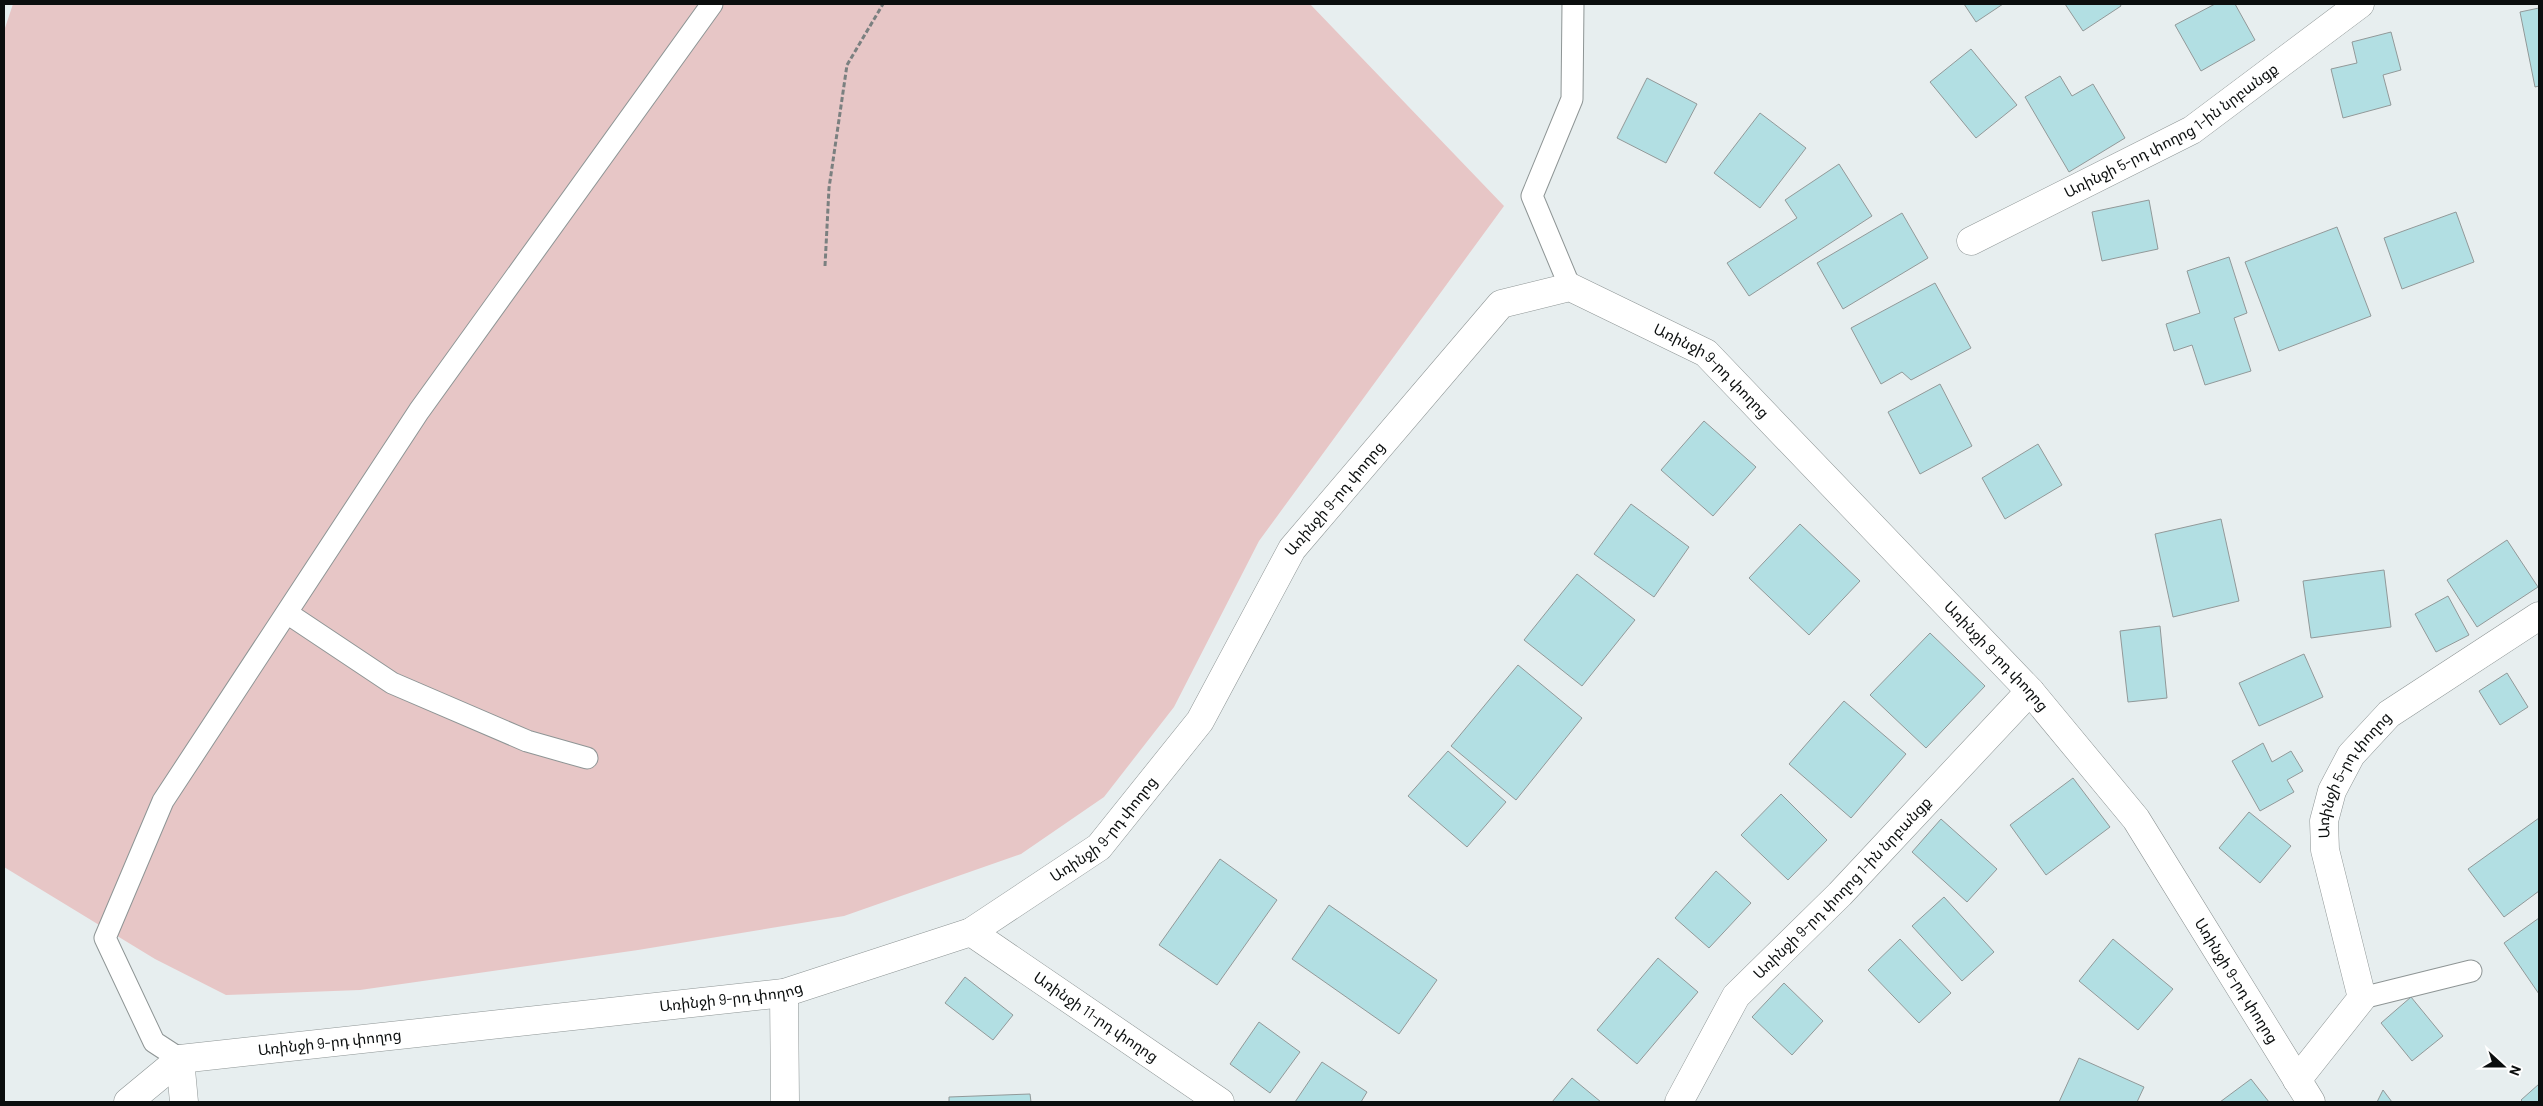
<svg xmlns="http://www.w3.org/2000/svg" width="2543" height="1106" font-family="Barlow,'Noto Sans Armenian',sans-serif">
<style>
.green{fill:#e7c6c6}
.building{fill:#b2dfe3;stroke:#929999}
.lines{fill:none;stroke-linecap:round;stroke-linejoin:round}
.service-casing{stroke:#8e9595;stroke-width:23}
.minor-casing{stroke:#8e9595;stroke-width:29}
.path{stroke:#7b8080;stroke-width:3;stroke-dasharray:5 2.5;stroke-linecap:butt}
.service{stroke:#fff;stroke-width:21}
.minor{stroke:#fff;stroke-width:28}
.labels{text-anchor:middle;stroke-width:4;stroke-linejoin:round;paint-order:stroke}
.street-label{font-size:15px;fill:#0b0e0e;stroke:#fff}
</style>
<rect width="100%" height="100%" fill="#e7eeef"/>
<path class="green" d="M13,4H1310L1504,206L1259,541L1174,707L1104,797L1021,854L844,916L638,950L360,990L226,995L155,959L4,867V31Z"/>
<path class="building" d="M1964,4H2003L1976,22Z
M2065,4H2120L2121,6L2083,31Z
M2215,4H2235L2255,40L2201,71L2175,25Z
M2539,8V86L2535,87L2520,12Z
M2391,32L2401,70L2383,75L2391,105L2343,118L2331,69L2357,63L2352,42Z
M1971,49L2017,105L1976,138L1930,82Z
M2060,76L2072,96L2093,84L2125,138L2069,172L2025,97Z
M1647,78L1697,104L1666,163L1617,138Z
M1760,113L1806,148L1760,208L1714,173Z
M1839,164L1872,216L1749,296L1727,263L1797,218L1785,200Z
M2149,200L2158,249L2102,261L2092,212Z
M2456,212L2474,262L2402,289L2384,238Z
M1902,213L1928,258L1843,309L1817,263Z
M2337,227L2371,316L2279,351L2245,262Z
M2229,257L2247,313L2234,318L2251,371L2205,385L2192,345L2174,351L2166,324L2200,313L2187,271Z
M1935,283L1971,348L1911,380L1902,372L1881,384L1851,328Z
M1940,384L1972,446L1920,474L1888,412Z
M1704,421L1756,467L1713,516L1661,470Z
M2038,444L2062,485L2005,519L1982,478Z
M1631,504L1689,547L1654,597L1594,554Z
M2221,519L2239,601L2173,617L2155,534Z
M1800,524L1860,581L1809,635L1749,578Z
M2507,540L2538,587L2477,627L2447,580Z
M2384,570L2391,627L2311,638L2303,581Z
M1577,574L1635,620L1582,686L1524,640Z
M2448,596L2469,635L2436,652L2415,614Z
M2160,626L2167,698L2128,702L2120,631Z
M1930,633L1985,686L1926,748L1870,695Z
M2304,654L2323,697L2259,726L2239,683Z
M1518,665L1582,718L1516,800L1451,746Z
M2507,673L2528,707L2500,725L2479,691Z
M1844,701L1906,754L1851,818L1789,764Z
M2263,743L2272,762L2291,751L2303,771L2287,780L2294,792L2260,811L2232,761Z
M1448,751L1506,802L1467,847L1408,796Z
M2073,778L2110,827L2046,875L2010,825Z
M1781,794L1827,840L1788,880L1741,835Z
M2249,812L2291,846L2260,883L2219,848Z
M2539,818V891L2504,917L2468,869Z
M1941,819L1997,869L1967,902L1912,852Z
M1220,859L1277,900L1217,985L1159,945Z
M1716,871L1751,903L1709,948L1675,918Z
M1944,897L1994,952L1962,981L1912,926Z
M1329,905L1437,980L1399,1034L1292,959Z
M2539,918V994L2504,943Z
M1900,939L1951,993L1919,1023L1868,970Z
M2113,939L2173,989L2138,1030L2079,981Z
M1658,958L1698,992L1637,1064L1597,1030Z
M965,977L1013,1015L993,1040L945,1003Z
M1784,983L1823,1021L1792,1055L1752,1017Z
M2411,997L2443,1036L2412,1061L2381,1023Z
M1259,1022L1300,1052L1270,1093L1230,1064Z
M2079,1058L2144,1087L2137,1102H2059Z
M1322,1062L1367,1092L1361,1102H1295Z
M1572,1078L1601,1102H1552Z
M2251,1079L2269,1102H2220Z
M2539,1084V1102H2523L2521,1100Z
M2383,1090L2392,1102H2377Z
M1030,1094L1031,1102H949V1097Z"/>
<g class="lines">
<defs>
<path id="service" d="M1570,287L1532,196L1572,99L1573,4
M287,613L392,683L527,741L587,758
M2362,998L2471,971
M180,1059L154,1042L105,938L163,801L419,411L712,4"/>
<g id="minor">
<path id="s1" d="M1971,241L2192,130L2360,4"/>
<path id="s2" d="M971,932L1220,1102"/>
<path d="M784,993L785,1102"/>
<path d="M180,1059L184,1102"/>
<path id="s3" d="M2297,1080L2362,998L2325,850L2324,821L2332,791L2351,755L2389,714L2539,616"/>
<path id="s4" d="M128,1102L180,1059L784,993L971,932L1099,847L1200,721L1292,549L1501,304L1570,287L1706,353L2030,691L2136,819L2311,1102"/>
<path id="s5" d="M1679,1102L1736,996L1840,894L2030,691"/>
</g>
</defs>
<use href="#service" class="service-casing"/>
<use href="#minor" class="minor-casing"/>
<path class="path" d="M825,266L829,188L847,65L883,4"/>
<use href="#service" class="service"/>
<use href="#minor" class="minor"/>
</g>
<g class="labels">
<g class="street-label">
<text dy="5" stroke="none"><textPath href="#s1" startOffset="229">Առինջի 5-րդ փողոց 1-ին նրբանցք</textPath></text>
<text dy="5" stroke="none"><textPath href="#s4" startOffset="1941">Առինջի 9-րդ փողոց</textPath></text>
<text dy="5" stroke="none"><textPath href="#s4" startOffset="1448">Առինջի 9-րդ փողոց</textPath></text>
<text dy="5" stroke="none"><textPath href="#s4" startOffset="2346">Առինջի 9-րդ փողոց</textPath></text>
<text dy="5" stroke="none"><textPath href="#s3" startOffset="341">Առինջի 5-րդ փողոց</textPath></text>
<text dy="5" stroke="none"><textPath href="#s4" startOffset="1041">Առինջի 9-րդ փողոց</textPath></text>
<text dy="5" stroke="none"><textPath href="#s5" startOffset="272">Առինջի 9-րդ փողոց 1-ին նրբանցք</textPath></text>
<text dy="5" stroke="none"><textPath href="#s4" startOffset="2751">Առինջի 9-րդ փողոց</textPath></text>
<text dy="5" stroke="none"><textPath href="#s4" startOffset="622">Առինջի 9-րդ փողոց</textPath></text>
<text dy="5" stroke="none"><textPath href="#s2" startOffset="151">Առինջի 11-րդ փողոց</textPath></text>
<text dy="5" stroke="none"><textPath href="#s4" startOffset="218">Առինջի 9-րդ փողոց</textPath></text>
</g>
</g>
<rect width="2543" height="1106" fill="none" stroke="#0b0e0e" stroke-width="10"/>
<g transform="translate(2503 1066) rotate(111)" stroke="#ffffff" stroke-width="4" paint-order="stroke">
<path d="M0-4L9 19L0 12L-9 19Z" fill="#0b0e0e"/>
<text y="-8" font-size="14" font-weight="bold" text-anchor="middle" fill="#0b0e0e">N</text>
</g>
</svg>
